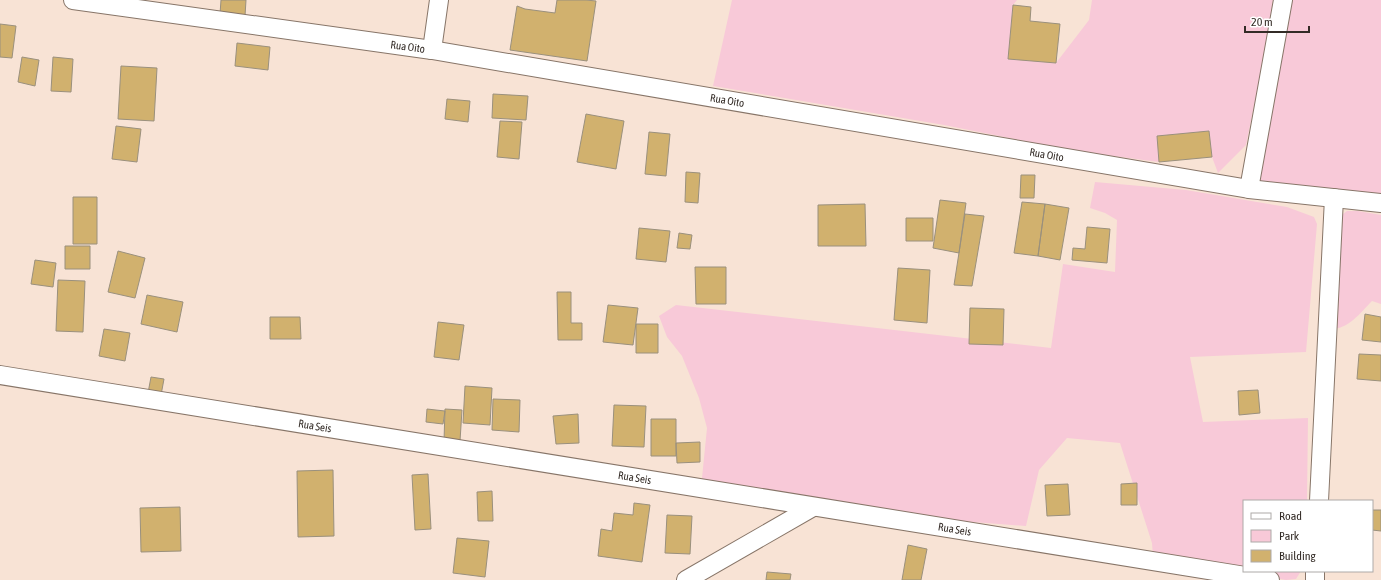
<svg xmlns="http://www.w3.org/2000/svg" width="1381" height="580" font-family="'Asap Condensed',sans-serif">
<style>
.green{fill:#f8c9d8}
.building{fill:#d1b16e;stroke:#9a907d}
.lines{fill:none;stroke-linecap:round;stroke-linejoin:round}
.minor-casing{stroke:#877568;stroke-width:20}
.minor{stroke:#fff;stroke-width:18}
.labels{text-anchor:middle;stroke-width:3;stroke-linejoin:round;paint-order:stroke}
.street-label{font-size:11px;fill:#332b26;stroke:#fff}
</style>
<rect width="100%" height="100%" fill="#f8e3d5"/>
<path class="green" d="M732,0H1017L1013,5L1008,59L1056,63L1089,20L1092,0H1273L1263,62L1246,145L1218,173L1212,157L1209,131L1157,136L1159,162L1075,151L944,125L713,86Z
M1292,0H1381V200L1254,184Z
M1095,182L1186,190L1287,207L1314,217L1317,224L1306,352L1190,357L1203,422L1308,418L1307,501H1244V571H1301L1296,579L1286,580L1153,557L1152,543L1120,443L1067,438L1039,470L1026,526L884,515L704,484L702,478L707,428L699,398L682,356L667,337L659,316L676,305L1051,348L1063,264L1115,272L1117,220L1105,213L1090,208Z
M1347,211H1358L1381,215V304L1372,301C1360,313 1349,329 1331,329L1338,218Z"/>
<path class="building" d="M221,0H246L245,16L220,14Z
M557,0H586L596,1L587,61L510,50L517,6L525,9L555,13Z
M1013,5L1031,7L1030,21L1060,24L1056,63L1008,59Z
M0,24L16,26L12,58L0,57Z
M237,43L270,47L268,70L235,66Z
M22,57L39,60L35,86L18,82Z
M53,57L73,59L71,92L51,91Z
M121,66L157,68L154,121L118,119Z
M493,94L528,96L526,120L492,118Z
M447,99L470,101L468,122L445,119Z
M586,114L624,121L616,169L577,162Z
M500,121L522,122L519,159L497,157Z
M116,126L141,129L137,162L112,159Z
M1209,131L1212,157L1159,162L1157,136Z
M649,132L670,134L666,176L645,174Z
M686,172L700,173L698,203L685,202Z
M1021,175H1035L1034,198H1020Z
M73,197H97V244H73Z
M940,200L966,203L959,253L933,248Z
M1022,202L1045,204L1038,256L1014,253Z
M865,204L866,246H818V205Z
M1045,204L1069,208L1060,260L1038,256Z
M965,214L984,216L972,286L954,285Z
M906,218H933V241H906Z
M1087,227L1110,229L1107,263L1072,260L1073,248L1085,249Z
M639,228L670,231L666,262L636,259Z
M679,233L692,235L690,249L677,248Z
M65,246H90V269H65Z
M118,251L145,258L135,298L108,292Z
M35,260L56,263L53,287L31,284Z
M695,267H726V304H696Z
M898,268L930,270L927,323L894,320Z
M58,280L85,281L83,332L56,331Z
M557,292H571V323H582V340H558Z
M147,295L183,302L177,332L141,324Z
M608,305L638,308L633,345L603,342Z
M970,308L1004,309L1003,345L969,344Z
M1365,314L1381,317V342L1362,340Z
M270,317H300L301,339H270Z
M438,322L464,325L459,360L434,357Z
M636,324H658V353H636Z
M104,329L130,333L125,361L99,356Z
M1359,354L1381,355V381L1357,379Z
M151,377L164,379L161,395L148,393Z
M465,386L492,388L490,425L463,423Z
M1258,390L1260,413L1239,415L1238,391Z
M493,399L520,400L519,432L492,430Z
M614,405L646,406L644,447L612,446Z
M427,409L445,411L443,424L426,422Z
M445,409L462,410L460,441H444Z
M578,414L579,443L556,444L553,416Z
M651,419H676V456H651Z
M700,442V462L677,463L676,443Z
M333,470L334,536L298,537L297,471Z
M428,474L431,529L415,530L412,475Z
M1137,483V505H1121V484Z
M1068,484L1070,515L1047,516L1045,485Z
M492,491L493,521H478L477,492Z
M634,503L650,505L642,562L598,556L601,529L612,531L614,513L633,515Z
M180,507L181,551L141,552L140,508Z
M1372,510H1381V531L1372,530Z
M667,515L692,516L690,554L665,553Z
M457,538L489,541L485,577L453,573Z
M908,545L927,549L921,580H902Z
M767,572L791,574L790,580H766Z"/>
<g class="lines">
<defs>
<g id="minor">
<path id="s1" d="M73,0L432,50L1249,189L1381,203"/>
<path d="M432,50L439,0"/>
<path d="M1249,189L1283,0"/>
<path id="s2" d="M0,375L1270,580"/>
<path d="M1319,501L1334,198"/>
<path d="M686,580L813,507"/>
<path d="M1315,580V571"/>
</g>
</defs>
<use href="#minor" class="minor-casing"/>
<use href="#minor" class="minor"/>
</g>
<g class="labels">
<g class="street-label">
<text dy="4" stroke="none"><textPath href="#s1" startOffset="338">Rua Oito</textPath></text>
<text dy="4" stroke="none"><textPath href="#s1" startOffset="662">Rua Oito</textPath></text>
<text dy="4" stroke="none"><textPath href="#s1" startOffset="986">Rua Oito</textPath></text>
<text dy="4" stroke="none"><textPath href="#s2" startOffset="319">Rua Seis</textPath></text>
<text dy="4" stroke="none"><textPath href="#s2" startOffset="643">Rua Seis</textPath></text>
<text dy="4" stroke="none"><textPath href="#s2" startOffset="967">Rua Seis</textPath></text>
</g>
</g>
<rect x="1243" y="500" width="130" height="72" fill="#ffffff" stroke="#adaaa8"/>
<rect x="1251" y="513" width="20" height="6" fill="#ffffff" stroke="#adaaa8"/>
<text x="1279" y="520" font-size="12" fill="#332b26">Road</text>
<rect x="1251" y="530" width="20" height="12" fill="#f8c9d8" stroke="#adaaa8"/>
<text x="1279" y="540" font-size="12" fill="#332b26">Park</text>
<rect x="1251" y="550" width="20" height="12" fill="#d1b16e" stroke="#adaaa8"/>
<text x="1279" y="560" font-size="12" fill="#332b26">Building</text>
<path d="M1245 26v6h64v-6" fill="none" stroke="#332b26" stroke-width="2"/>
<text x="1251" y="26" font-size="12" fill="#332b26" stroke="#ffffff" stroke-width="3" paint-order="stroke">20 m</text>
</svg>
